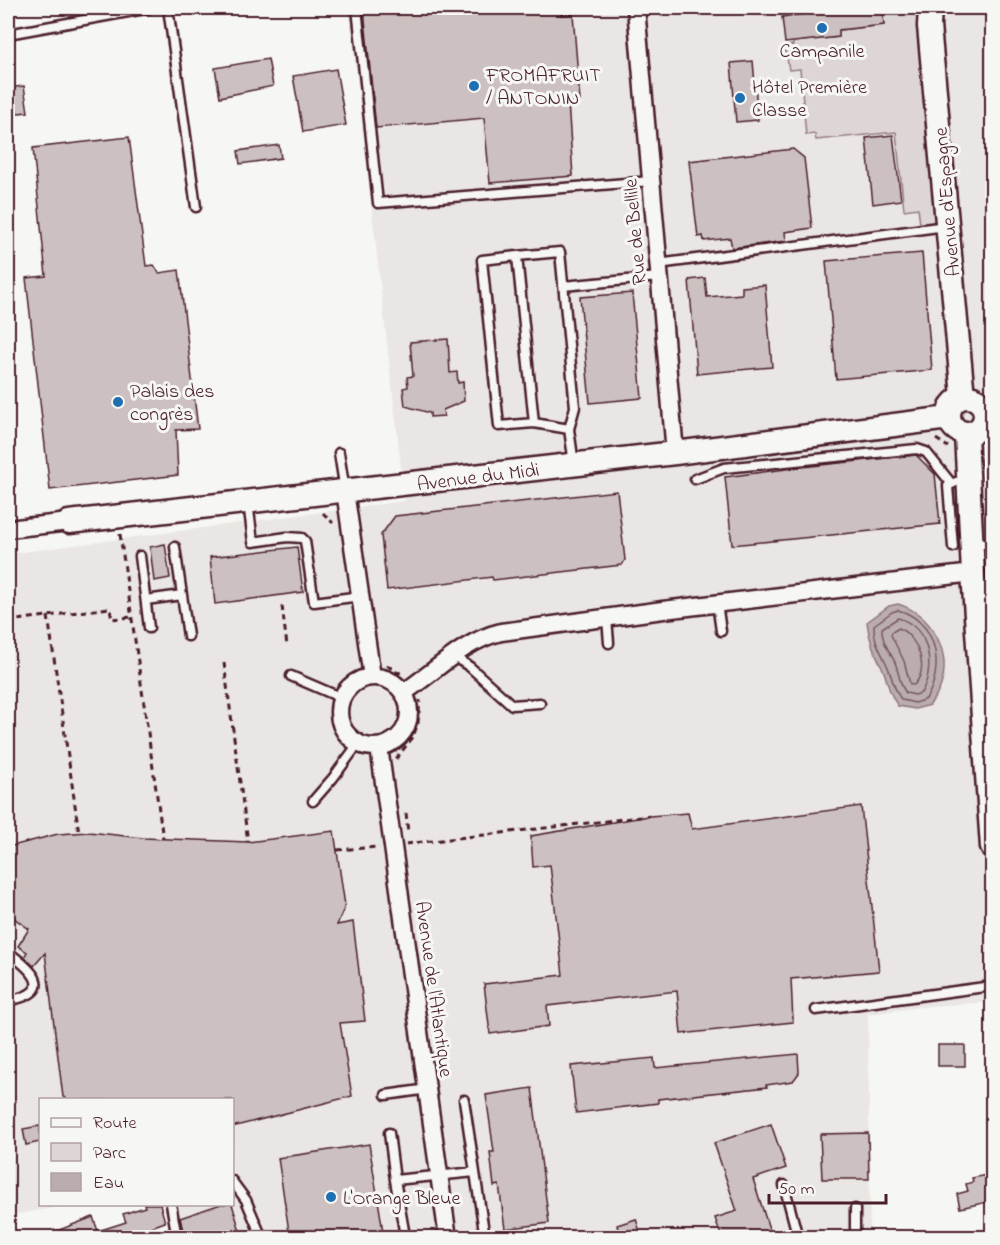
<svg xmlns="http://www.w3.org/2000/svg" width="1000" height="1245" font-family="'Indie Flower',sans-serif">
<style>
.built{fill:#e9e6e3}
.green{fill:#ddd6d5;stroke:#947a80;stroke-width:1.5}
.water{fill:#bbadae;stroke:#8e747a;stroke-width:1.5}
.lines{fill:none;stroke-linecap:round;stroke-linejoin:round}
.shore{stroke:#77585f;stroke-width:1.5}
.building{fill:#ccc1c0;stroke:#4a1f2b;stroke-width:1.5}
.lane-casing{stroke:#4a1f2b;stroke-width:13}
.street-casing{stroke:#4a1f2b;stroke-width:21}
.secondary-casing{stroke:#4a1f2b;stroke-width:27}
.path{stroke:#4a1f2b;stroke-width:3;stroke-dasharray:6 4.5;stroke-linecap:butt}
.lane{stroke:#f6f6f2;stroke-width:8}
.street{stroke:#f6f6f2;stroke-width:16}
.secondary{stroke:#f6f6f2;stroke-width:22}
.poi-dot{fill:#1f6fb2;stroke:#f6f6f2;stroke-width:2}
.labels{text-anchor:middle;stroke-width:6;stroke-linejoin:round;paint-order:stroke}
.poi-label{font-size:20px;fill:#4a1f2b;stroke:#f6f6f2;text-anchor:start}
.street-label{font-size:20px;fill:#4a1f2b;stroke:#f6f6f2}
</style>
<rect width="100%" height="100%" fill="#f6f6f2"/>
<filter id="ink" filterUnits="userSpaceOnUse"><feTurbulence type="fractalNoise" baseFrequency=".0167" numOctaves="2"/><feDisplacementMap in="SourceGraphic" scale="12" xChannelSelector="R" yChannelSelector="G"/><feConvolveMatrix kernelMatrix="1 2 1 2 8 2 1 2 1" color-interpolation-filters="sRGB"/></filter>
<g filter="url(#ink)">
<path class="built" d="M349,8H992V766L976,767L992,966V1002L929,1006L868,1014L870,1237H175L165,1205L232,1204V1100H40V1204L75,1205L8,1215V554L405,501Z"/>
<path class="green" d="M882,8H916L918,16L939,217L932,223L920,224L918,208L904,210L896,132L816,140L815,134L806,135L800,69L789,70L785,46L793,45V42L839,37V30L884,25Z"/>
<path class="water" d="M898,604C932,614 953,653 940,688C938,694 933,699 930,705L915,709L898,706C887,691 889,683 882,667C874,651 869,640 867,622L889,606Z"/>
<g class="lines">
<path class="shore" d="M898,610C938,621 945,668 926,699L915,703L902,700C893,690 893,678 887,665C881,651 873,641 874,625L892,612Z
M898,618C930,627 936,668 921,693L915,695L906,693C900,685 899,675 896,665C891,652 881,642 882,628Z
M899,628C918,638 930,668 914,685L910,684L904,661L891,635L892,632Z"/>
</g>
<path class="building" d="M385,8H561V15L573,14L580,101L568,102L573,176L490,183L484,118L376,128L364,10Z
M836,8H882L884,25L839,30V37L785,43L782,17L836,10Z
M268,59L273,86L220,97L215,68Z
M753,61L758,120L736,122L731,63Z
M336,69L346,125L303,132L293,76Z
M24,86L28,112L8,114V88Z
M893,135L901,200L873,204L866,138Z
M129,137L146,266L154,265L159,273L179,270L198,429L176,430L178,475L50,490L26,278L46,276L33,148Z
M279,145L281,158L240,164L238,151Z
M793,149L804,158L812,228L785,232L786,241L732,248L730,238L704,241L703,236L698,237L689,161Z
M922,253L932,370L836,379L826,261Z
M705,278L707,297L742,294V287L765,285L772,367L697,374L689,280Z
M632,293L642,398L590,403L580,297Z
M448,339L450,373L457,372L458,383L463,382L464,401L443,410L444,416L430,417V413L405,406L403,388L408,387L407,377L413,376L410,342Z
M916,455L935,474L940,524L732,545L725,477L802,467Z
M617,491L625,560L622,565L493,580L492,577L387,590L381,535L395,516Z
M165,544L170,578L154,581L150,547Z
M297,547L303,592L215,604L210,557Z
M861,806L879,971L791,979L793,1022L681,1034L677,991L547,1006L549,1026L490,1034L484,984L563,975L550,865L533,867L531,836L649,816L688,813L692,829Z
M334,831L345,906L337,925L353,922L365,1021L340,1023L352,1096L232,1127V1100H70L63,1097L45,953L34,966L24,957L27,952L18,946L29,929L14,918L8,879V847L58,834L89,832L143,838L248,842Z
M938,1045H965V1066H938Z
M798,1054L799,1073L793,1081L766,1085L767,1087L658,1099V1103L576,1113L571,1066L654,1058L655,1068Z
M532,1088L549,1223L505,1229L499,1185L494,1186L490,1152H494L486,1095Z
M771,1124L786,1168L753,1179L772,1238H722L715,1218L737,1211L714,1143Z
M40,1126V1142L26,1145L23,1129Z
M868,1133L869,1179H822L820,1134Z
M369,1144L384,1238H290L278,1158Z
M987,1175L992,1201L960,1208L957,1194L968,1191L966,1184L973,1182L972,1178Z
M144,1204H160L165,1222L135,1233L136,1235L129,1238H46V1235L93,1217L98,1231L126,1222L123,1214L145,1207Z
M221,1204H232L242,1238H185L180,1218Z
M636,1219L642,1238H620L617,1225Z"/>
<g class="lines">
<defs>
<path id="lane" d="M168,8L196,207
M357,8L378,203L651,181
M8,34L150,8
M517,256L482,260L499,426L534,423
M658,264L946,226
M563,286L659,277
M569,429L534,423L517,256L560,252L575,407L569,429L574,464
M339,453L345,491
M695,479L724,468L917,449L926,452L951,483
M248,502L253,542L287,537L302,538L305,541L314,602L361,596
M972,545L992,543
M175,547L188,636
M953,547L948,486L956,482
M140,556L149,628
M975,586L992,585
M146,600L182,595
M717,603L721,631
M607,618L609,643
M453,656L470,667L512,705L540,703
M291,676L342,698
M313,801L333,778L358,744
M8,952C31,969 57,991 11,1000
M816,1010L992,986
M386,1095L428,1089
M464,1100L485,1238
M389,1133L395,1180
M232,1181L246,1200L262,1238
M784,1185L798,1238
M171,1204L177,1238
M405,1236L395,1180L475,1172
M855,1238V1209"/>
<path id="street" d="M636,8L675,453
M345,491L372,677
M8,529L69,522
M339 712a35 35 0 1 1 70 0a35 35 0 1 1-70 0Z
M403,693C435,672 463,641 501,632L663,610L973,573
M379,747L448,1238"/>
<path id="secondary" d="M930,8L929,26L963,397
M949 415a18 18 0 1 1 36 0a18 18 0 1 1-36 0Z
M966,434L973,573L992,847
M69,522L675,453L949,418"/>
</defs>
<use href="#lane" class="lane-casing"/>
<use href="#street" class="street-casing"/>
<use href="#secondary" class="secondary-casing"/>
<path class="path" d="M936,439L948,447
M987,452L992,438
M323,513L333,523
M120,534L163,839
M282,606L287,646
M48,616L79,833
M8,621L110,608L112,619L132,617
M224,663L248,842
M387,665L398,673L404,671
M396,759L413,737L418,723L420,700
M406,813L408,833
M406,844L649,816
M337,850L379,847"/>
<use href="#lane" class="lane"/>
<use href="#street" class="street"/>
<use href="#secondary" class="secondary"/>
</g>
</g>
<g class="poi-dot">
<circle cx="822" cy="28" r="6"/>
<circle cx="474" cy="86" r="6"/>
<circle cx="740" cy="98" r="6"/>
<circle cx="118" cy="402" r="6"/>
<circle cx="331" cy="1197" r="6"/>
</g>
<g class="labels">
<g class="poi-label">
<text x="822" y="57" text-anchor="middle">Campanile</text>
<text x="486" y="81">FROMAFRUIT<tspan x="486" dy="23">/ ANTONIN</tspan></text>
<text x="752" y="93">Hôtel Première<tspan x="752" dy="23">Classe</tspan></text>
<text x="130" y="397">Palais des<tspan x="130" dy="23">congrès</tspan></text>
<text x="343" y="1204">L'Orange Bleue</text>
</g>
<g class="street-label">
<text transform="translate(946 202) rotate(-95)" y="7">Avenue d'Espagne</text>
<text transform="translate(634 232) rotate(-95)" y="7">Rue de Bellile</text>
<text transform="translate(478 476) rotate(-7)" y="7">Avenue du Midi</text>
<text transform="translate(435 989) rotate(82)" y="7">Avenue de l'Atlantique</text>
</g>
</g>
<rect width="1000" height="1245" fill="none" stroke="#f6f6f2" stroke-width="30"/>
<rect x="15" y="15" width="970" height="1215" fill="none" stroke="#4a1f2b" stroke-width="2" filter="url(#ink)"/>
<rect x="39" y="1098" width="195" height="108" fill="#f6f6f2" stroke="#b1a0a2" stroke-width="1.5"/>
<rect x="51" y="1118" width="30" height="9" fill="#f6f6f2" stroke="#b1a0a2" stroke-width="1.5"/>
<text x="93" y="1128" font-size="18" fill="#4a1f2b">Route</text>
<rect x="51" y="1143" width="30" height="18" fill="#ddd6d5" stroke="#b1a0a2" stroke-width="1.5"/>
<text x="93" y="1158" font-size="18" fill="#4a1f2b">Parc</text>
<rect x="51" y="1173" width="30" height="18" fill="#bbadae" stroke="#b1a0a2" stroke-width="1.5"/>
<text x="93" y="1188" font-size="18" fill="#4a1f2b">Eau</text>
<path d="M769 1194v9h117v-9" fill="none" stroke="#4a1f2b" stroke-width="3"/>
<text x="778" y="1194" font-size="18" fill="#4a1f2b" stroke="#f6f6f2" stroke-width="4.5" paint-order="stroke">50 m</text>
</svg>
